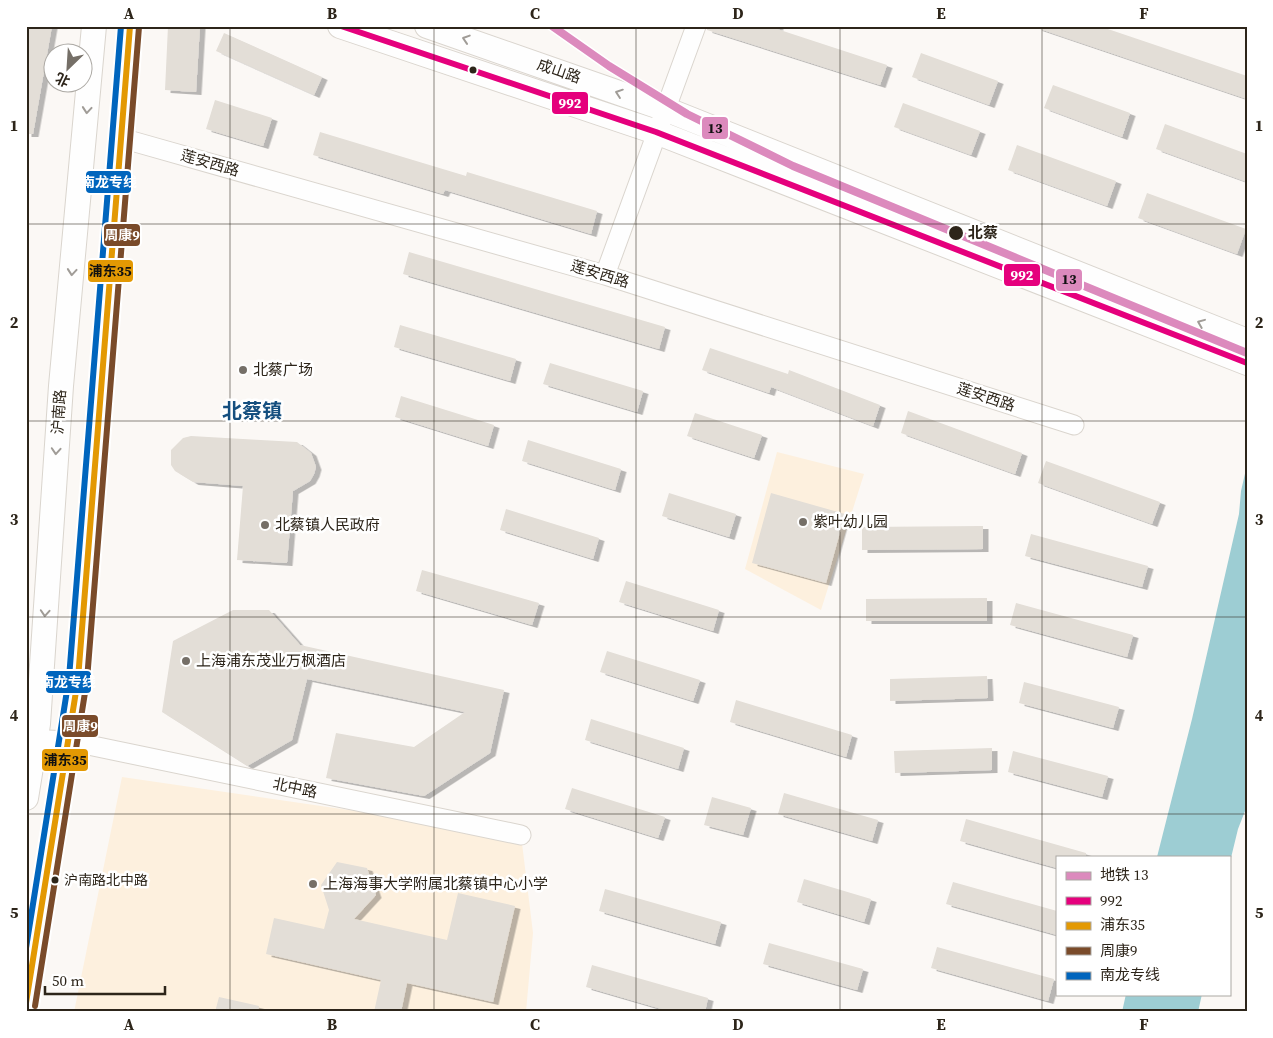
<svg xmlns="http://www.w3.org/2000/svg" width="1273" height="1038" font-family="'Source Serif 4','Noto Sans SC',serif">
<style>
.built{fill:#fdf0de}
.water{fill:#9dcdd3}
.building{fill:#e3ded7;filter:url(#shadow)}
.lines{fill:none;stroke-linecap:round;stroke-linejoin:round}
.minor-casing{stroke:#dad5ce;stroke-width:21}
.major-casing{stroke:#dad5ce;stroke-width:26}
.minor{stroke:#fefefe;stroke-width:19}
.major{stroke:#fefefe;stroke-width:24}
.bus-1-casing{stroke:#fff;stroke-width:10}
.bus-2-casing{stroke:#fff;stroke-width:10}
.bus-3-casing{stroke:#fff;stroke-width:10}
.bus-4-casing{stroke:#fff;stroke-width:10}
.bus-1{stroke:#e5007d;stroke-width:6}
.bus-2{stroke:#e39903;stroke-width:6}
.bus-3{stroke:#7a4b2a;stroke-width:6}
.bus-4{stroke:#0065bd;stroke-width:6}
.metro-1-casing{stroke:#fff;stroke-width:11}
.metro-1{stroke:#dc8abd;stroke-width:8}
.oneway{stroke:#a09c97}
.grid{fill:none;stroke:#2d251a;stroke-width:1;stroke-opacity:0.55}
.bus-dot{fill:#2d251a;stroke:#fff;stroke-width:2}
.poi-dot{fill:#756f67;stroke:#fff;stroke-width:2}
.labels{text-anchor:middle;stroke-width:5;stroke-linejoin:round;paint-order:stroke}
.bus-label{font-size:14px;fill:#2d251a;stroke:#fff;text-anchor:start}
.street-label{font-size:15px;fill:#2d251a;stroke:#fff}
.stop-label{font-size:15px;font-weight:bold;fill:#2d251a;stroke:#fff;text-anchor:start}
.poi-label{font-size:15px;fill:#2d251a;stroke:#fff;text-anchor:start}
.district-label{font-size:20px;font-weight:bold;fill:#154f7f;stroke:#fff}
.line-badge{stroke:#fff;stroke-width:2}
.badge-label{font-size:14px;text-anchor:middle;font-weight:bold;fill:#fff}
.pale-badge-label{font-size:14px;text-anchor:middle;font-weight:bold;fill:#111}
.neatline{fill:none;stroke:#2d251a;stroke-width:2}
.grid-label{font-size:16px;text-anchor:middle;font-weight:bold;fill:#2d251a}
</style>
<defs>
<filter id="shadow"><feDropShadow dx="5.5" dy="3" stdDeviation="0" flood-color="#0004"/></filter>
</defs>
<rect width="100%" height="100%" fill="#fbf8f5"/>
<path class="built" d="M777,452L864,474L821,610L745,569Z
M122,777L521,835L533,933L526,1012H74Z"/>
<path class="water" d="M1247,465V806L1238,829L1229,866V857H1157L1192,719L1239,514L1241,491Z
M1126,994H1202L1198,1012H1122Z"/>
<path class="building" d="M26,26H52L33,134H26Z
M168,26H200L196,92L165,90Z
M707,26H778L777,29L887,65L880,85L707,30Z
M1037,26H1099L1247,76V99L1037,28Z
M224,33L322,77L314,95L216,51Z
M921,53L998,81L989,105L912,77Z
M1053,85L1130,113L1122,137L1044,108Z
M215,100L272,118L263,146L206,129Z
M903,103L980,131L971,155L894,127Z
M1165,124L1247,154V182L1156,149Z
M320,132L466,176L467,172L597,211L591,234L445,190L443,194L313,155Z
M1017,145L1116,181L1107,206L1008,170Z
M1147,193L1246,229L1237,254L1138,218Z
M409,252L665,327L659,349L403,274Z
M400,325L516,359L510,381L394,347Z
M710,348L788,374L789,370L880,405L873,426L771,387L769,393L702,370Z
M550,363L643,391L637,412L543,384Z
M401,396L494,425L488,446L395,417Z
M908,411L1022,453L1015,474L901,433Z
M695,413L762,435L754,458L687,436Z
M191,436L297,442L311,453L316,467L314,474L310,481L293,491L287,563L237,560L243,486L193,482L175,471L171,465V450L183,438Z
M528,440L621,469L615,490L522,461Z
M1046,461L1160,502L1152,524L1038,483Z
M669,493L736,514L729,537L662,516Z
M771,493L845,514L826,583L752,563Z
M506,509L599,538L593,559L500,530Z
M983,526V549L862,550V527Z
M1031,534L1148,566L1142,587L1025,556Z
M422,570L539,603L532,625L416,591Z
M626,581L719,610L713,631L619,602Z
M987,598V621H866V599Z
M1016,603L1133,635L1127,657L1010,625Z
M233,610H269L300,645L504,690L490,753L424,796L326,778L336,733L414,747L465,712L307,679L292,740L247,766L162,712L173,641Z
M607,651L700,680L693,701L600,672Z
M987,676L988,698L890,701V679Z
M1024,682L1119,707L1113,728L1019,703Z
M736,700L852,735L846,757L730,722Z
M591,719L684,748L678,769L585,740Z
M992,748V770L895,773L894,751Z
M1013,751L1108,776L1102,797L1008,772Z
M572,788L665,817L658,838L565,809Z
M784,793L878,820L872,841L778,814Z
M712,797L751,808L743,835L704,825Z
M966,819L1086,853V857H1057V868L960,841Z
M337,862L367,868L376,895L354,919L447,940L458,893L515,906L493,1002L407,983L401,1012H374L381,980L266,954L274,918L324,929L329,910L321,885Z
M804,879L871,899L864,922L797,902Z
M953,882L1057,911V935L946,904Z
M605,889L721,922L715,944L599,911Z
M769,943L863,969L857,990L763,964Z
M937,947L1054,979L1048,1001L931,968Z
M592,965L708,998L705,1012H672L586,987Z
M219,997L259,1006L258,1012H215Z"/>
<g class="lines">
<defs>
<path id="minor" d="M121,138L605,275L1074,425
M605,275L696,26
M26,739L69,741L521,835"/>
<path id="major" d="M340,26L656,132L1247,363
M427,26L665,109L1247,341
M26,798L38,724L61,386L94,26
M26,1005L78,679L130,26"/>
</defs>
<use href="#minor" class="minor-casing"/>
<use href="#major" class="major-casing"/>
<use href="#minor" class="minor"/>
<use href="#major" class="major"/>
<defs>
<path id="bus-1" d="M341,26L656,132L1247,363"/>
<path id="bus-2" d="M26,1003L78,679L130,26"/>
<path id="bus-3" d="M35,1006L87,680L139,27"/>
<path id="bus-4" d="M26,948L69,678L121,26"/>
</defs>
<use href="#bus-1" class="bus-1-casing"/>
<use href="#bus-2" class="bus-2-casing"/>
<use href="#bus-3" class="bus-3-casing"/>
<use href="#bus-4" class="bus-4-casing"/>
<use href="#bus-1" class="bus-1"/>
<use href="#bus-2" class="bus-2"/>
<use href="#bus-3" class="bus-3"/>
<use href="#bus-4" class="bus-4"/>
<defs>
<path id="metro-1" d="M552,26L609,66L687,114L793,166L1247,353"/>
</defs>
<use href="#metro-1" class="metro-1-casing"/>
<use href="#metro-1" class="metro-1"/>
</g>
<defs><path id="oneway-chevron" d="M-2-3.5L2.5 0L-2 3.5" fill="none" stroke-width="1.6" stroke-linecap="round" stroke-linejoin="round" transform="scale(1.25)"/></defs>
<g class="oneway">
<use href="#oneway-chevron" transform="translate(466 39) rotate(-162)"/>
<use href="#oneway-chevron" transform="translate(619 93) rotate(-161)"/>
<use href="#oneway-chevron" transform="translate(87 110) rotate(95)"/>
<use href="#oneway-chevron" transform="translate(72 272) rotate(95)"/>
<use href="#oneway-chevron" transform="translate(1201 323) rotate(-158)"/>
<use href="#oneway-chevron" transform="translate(56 451) rotate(94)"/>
<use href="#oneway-chevron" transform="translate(45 613) rotate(94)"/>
</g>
<path class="grid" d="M230,26V1012M434,26V1012M636,26V1012M840,26V1012M1042,26V1012M26,224H1247M26,421H1247M26,617H1247M26,814H1247"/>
<g class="bus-dot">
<circle cx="473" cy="70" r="4.5"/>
<circle cx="956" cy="233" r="8"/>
<circle cx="55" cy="880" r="4.5"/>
</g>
<g class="poi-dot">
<circle cx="243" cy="370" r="5"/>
<circle cx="803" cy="522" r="5"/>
<circle cx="265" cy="525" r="5"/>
<circle cx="186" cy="661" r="5"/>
<circle cx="313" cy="884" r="5"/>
</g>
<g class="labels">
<g class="bus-label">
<text x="64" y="885">沪南路北中路</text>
</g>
<g class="street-label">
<text transform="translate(559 71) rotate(19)" y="5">成山路</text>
<text transform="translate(210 163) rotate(16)" y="5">莲安西路</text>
<text transform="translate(600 274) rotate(17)" y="5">莲安西路</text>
<text transform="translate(986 397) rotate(18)" y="5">莲安西路</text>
<text transform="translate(59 412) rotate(-86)" y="5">沪南路</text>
<text transform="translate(295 788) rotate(12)" y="5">北中路</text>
</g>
<g class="stop-label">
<text x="968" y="238">北蔡</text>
</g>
<g class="poi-label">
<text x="253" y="375">北蔡广场</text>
<text x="813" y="527">紫叶幼儿园</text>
<text x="275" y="530">北蔡镇人民政府</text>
<text x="196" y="666">上海浦东茂业万枫酒店</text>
<text x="323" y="889">上海海事大学附属北蔡镇中心小学</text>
</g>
<g class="district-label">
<text x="252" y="418">北蔡镇</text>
</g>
</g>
<g class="line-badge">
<rect x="551" y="91" width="38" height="24" rx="5" fill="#e5007d"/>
<rect x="701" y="116" width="28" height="24" rx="5" fill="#dc8abd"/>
<rect x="85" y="170" width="47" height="24" rx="5" fill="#0065bd"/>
<rect x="103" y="223" width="38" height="24" rx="5" fill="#7a4b2a"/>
<rect x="87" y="259" width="47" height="24" rx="5" fill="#e39903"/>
<rect x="1003" y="263" width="38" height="24" rx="5" fill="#e5007d"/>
<rect x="1055" y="268" width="28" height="24" rx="5" fill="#dc8abd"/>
<rect x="45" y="670" width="47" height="24" rx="5" fill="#0065bd"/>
<rect x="61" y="714" width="38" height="24" rx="5" fill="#7a4b2a"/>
<rect x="41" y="748" width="48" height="24" rx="5" fill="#e39903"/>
</g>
<g class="badge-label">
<text x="570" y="108">992</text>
<text x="109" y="187">南龙专线</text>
<text x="122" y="240">周康9</text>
<text x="1022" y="280">992</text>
<text x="68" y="687">南龙专线</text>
<text x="80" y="731">周康9</text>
</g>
<g class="pale-badge-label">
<text x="715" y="133">13</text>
<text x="110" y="276">浦东35</text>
<text x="1069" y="284">13</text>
<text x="65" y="765">浦东35</text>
</g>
<rect width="1273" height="1038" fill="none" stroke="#ffffff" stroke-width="55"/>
<rect x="1056" y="856" width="175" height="140" fill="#ffffff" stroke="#aba8a3"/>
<rect x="1066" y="872" width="25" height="8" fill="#dc8abd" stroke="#aba8a3"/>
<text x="1100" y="880" font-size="15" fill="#2d251a">地铁 13</text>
<rect x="1066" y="897" width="25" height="8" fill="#e5007d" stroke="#aba8a3"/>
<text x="1100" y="906" font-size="15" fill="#2d251a">992</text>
<rect x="1066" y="922" width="25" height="8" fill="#e39903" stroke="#aba8a3"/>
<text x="1100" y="930" font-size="15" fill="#2d251a">浦东35</text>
<rect x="1066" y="947" width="25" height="8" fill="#7a4b2a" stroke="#aba8a3"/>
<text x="1100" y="956" font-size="15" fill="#2d251a">周康9</text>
<rect x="1066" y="972" width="25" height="8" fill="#0065bd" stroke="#aba8a3"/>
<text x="1100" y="980" font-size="15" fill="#2d251a">南龙专线</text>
<g transform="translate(68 68) rotate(205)"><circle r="24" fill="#ffffff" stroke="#aba8a3"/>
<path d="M0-4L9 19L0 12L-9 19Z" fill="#756f67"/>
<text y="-8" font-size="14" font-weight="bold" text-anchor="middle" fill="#2d251a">北</text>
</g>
<path d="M45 986v8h120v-8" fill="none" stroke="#2d251a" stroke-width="2.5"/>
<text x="52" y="986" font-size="15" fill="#2d251a" stroke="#ffffff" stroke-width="4" paint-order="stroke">50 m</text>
<rect x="28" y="28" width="1218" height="982" class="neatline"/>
<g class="grid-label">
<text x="129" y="19">A</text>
<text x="332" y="19">B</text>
<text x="535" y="19">C</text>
<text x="738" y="19">D</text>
<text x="941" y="19">E</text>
<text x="1144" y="19">F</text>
<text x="14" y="131">1</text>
<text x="1259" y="131">1</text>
<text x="14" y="328">2</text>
<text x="1259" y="328">2</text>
<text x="14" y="525">3</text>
<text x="1259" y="525">3</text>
<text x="14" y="721">4</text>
<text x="1259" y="721">4</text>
<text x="14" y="918">5</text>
<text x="1259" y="918">5</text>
<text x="129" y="1030">A</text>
<text x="332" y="1030">B</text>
<text x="535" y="1030">C</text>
<text x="738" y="1030">D</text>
<text x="941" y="1030">E</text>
<text x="1144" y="1030">F</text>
</g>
</svg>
